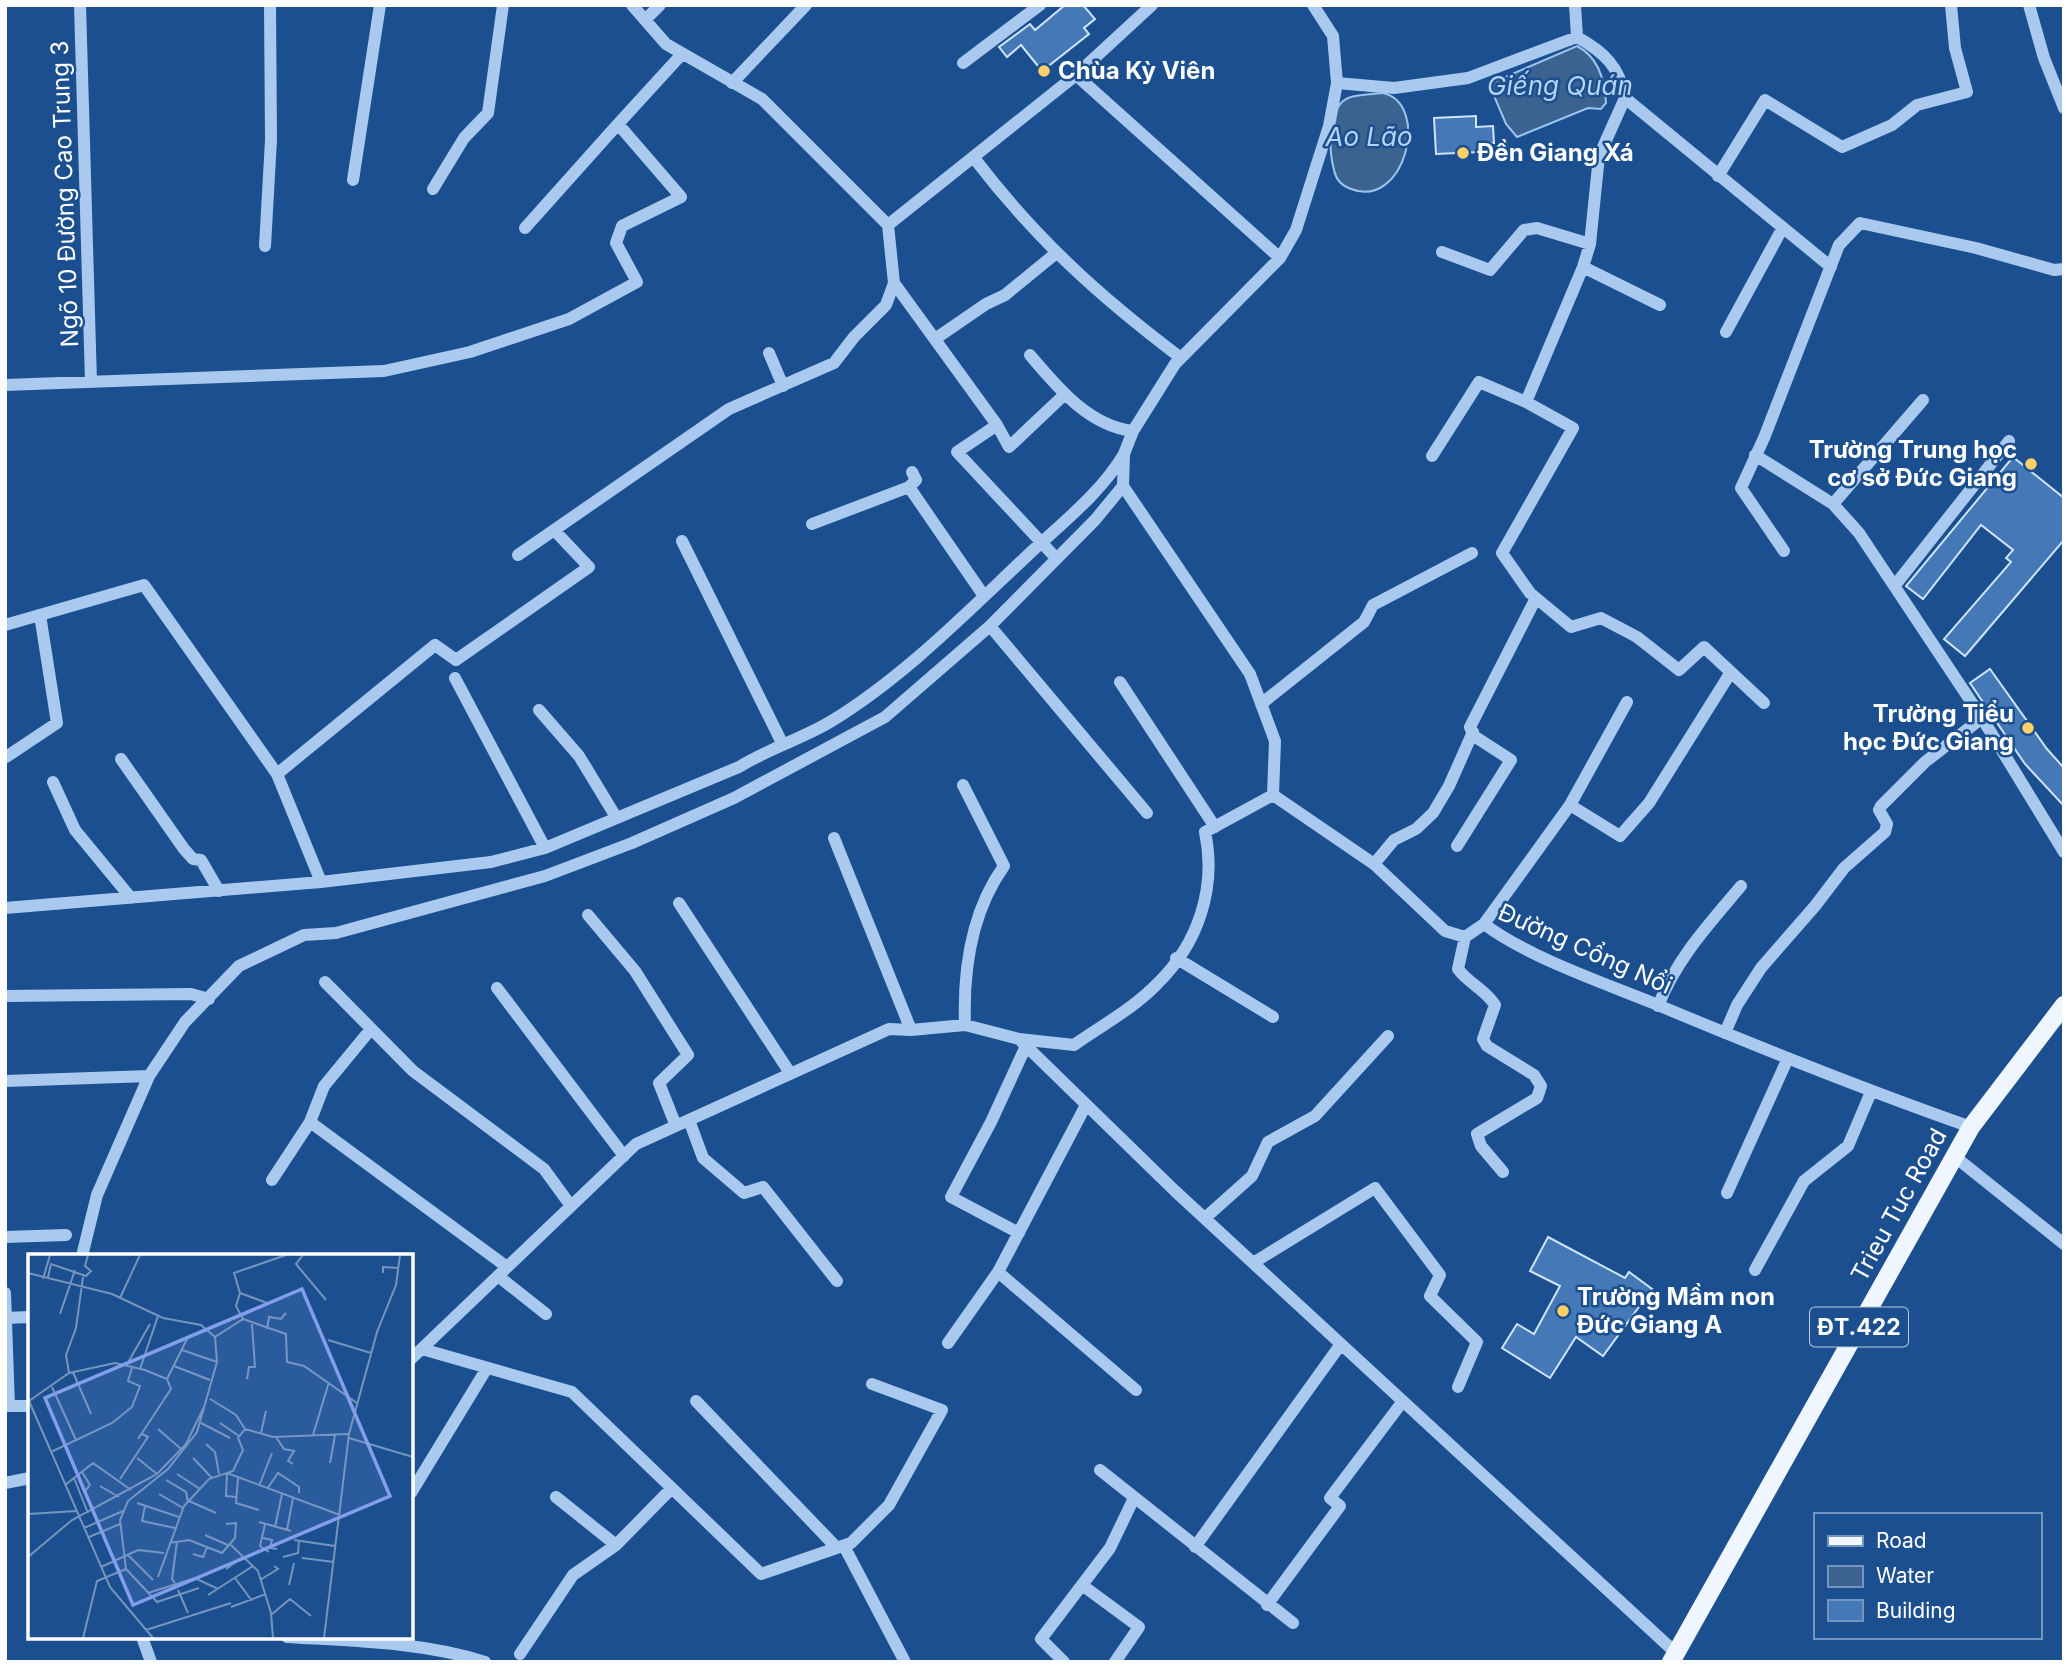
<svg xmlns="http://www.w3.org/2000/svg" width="2069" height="1667" font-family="Inter,sans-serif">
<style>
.water{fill:#3c6290;stroke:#9cc4f0;stroke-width:2}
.building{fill:#4478b7;stroke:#cfe3fa;stroke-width:2}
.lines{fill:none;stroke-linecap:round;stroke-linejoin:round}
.minor{stroke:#a9c9ee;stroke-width:12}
.major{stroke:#f0f6ff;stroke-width:18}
.poi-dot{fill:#ffd166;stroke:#1b4f8f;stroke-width:2.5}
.labels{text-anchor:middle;stroke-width:5;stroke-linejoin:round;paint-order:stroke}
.shield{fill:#1b4f8f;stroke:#bbcadd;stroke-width:2}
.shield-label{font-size:23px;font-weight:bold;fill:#fff}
.poi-label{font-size:24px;font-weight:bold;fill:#fff;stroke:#1b4f8f;text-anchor:start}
.street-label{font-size:24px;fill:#fff;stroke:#1b4f8f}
.water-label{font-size:26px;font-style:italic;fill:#b5d3f5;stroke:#1b4f8f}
.inset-road{fill:none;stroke:#7695bc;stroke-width:2}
.view{fill:#839eea;fill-opacity:0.15;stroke:#839eea;stroke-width:3.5}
.inset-edge{fill:none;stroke:#fff;stroke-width:3.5}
</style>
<rect width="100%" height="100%" fill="#1b4f8f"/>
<path class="water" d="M1577,46C1598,57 1605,81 1606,103L1601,109L1588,108L1517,137L1506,124L1489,84Z
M1383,93C1431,104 1405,210 1351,189C1342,186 1336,180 1334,170C1329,151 1326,104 1351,97C1361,94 1373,94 1383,93Z"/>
<path class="building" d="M1065,5H1083L1095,19L1084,28L1089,34L1042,71L1021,45L1007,57L999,47L1030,24L1035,30Z
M1476,116V127L1493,126L1494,143L1478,144L1479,152L1436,154L1434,118Z
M2013,457L2064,498V540L1965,656L1944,639L2011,562L2006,558L2013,550L1981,525L1923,599L1906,586Z
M1990,669L2047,749L2064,768V806L2025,764L1970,683Z
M1548,1237L1625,1278L1629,1272L1652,1289L1603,1356L1576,1337L1550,1378L1502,1348L1517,1324L1534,1334L1560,1286L1530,1271Z"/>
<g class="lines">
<path class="minor" d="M80,5L91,382
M1575,5L1577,37
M2029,5L2044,58L2064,108
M645,20L660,5
M963,63L1040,5
M1076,75L1280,258
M732,83L806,5
M1337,83L1394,88L1468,78L1577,37C1604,52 1620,67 1625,98L1831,267
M974,158C1037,240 1099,296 1181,358
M1718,176L1765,100L1842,147L1892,125L1917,105L1967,92L1955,48L1951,5
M353,180L380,5
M433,189L464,138L488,113L503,5
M888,225L1076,75L1152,5
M525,228L618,124
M265,246L271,140L270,5
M1442,252L1490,270L1524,230L1537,228L1590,244
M1583,267L1660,305
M894,283L997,425
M1726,332L1782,229
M935,339L986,304L1005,295L1055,254
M769,353L783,386
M1030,355C1057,387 1089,426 1133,431
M5,385L384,371L470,352L569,319L637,282L616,243L622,226L681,197L618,124L682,54
M1526,402L1573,428L1502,553L1530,593L1571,627L1601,618L1637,637L1679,670L1704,647L1764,703
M1755,455L1833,504L1859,533L1982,718L2064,852
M1432,456L1479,382L1526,402L1583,267L1590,244L1599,156L1625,98
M1123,486L1250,674L1275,741L1273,795L1374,864L1445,931L1465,937L1484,924C1528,957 1601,982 1653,1003C1758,1047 1863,1089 1971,1127
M909,487L916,480L912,472
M1833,504L1923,400
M812,524L909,487L984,596
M682,541L782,743
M1784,551L1741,488L1764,438L1839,245L1860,223L1976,248L2054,270L2064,269
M518,555L729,409L834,363L854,337L886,305L894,283L888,225L762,99L666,44L632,5
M1056,558L957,452L997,425L1009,447L1064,395
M1896,584L2009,441
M5,625L144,585L277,774L321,882
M990,626L1147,813
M455,678L545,848
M1120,682L1215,827
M1261,704L1364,622L1373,605L1472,553
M539,710L579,756L616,817
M6,757L57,723L40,615
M121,759L184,849L193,859L201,860L219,891
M277,774L435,645L456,660L589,567L554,530
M53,782L75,830L131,898
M963,785L1004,866C971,912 963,969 965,1025
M1570,805L1620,836L1649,803L1731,672
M834,838L911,1030
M1457,846L1511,760L1474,736L1470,727L1536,598
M1374,864L1394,840L1416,829L1433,813L1449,786L1473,732
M679,903L790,1073
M5,908L321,882L491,862L545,848L739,767C768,749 801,739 830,722C904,677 966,613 1029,554C1063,522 1100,494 1124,454
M588,915L635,971L688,1055L659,1083L676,1126
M1484,924L1570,805L1627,702
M1465,937L1458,969C1469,984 1485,989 1495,1005L1483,1039L1487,1046L1534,1075L1541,1086L1537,1098L1477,1134L1481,1146L1503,1172
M1176,958L1273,1017
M325,982L413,1071L544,1169L571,1206
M497,988L624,1156
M5,996L191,994L209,999
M1658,1006C1677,958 1709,924 1741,886
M371,1029L324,1086L310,1122L507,1267
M1725,1033L1737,1005L1761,968L1815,906L1844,868L1885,832L1887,824L1879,810L1881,806L1925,762L1982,718
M1019,1039L1175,1191L1676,1653
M5,1081L149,1076
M1086,1105L998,1272L1136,1390
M689,1120L703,1158L744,1193L763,1187L837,1281
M1954,1156L2064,1244
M272,1180L310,1122
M1727,1193L1788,1058
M1205,1218L1252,1176L1268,1142L1315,1116L1388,1036
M1019,1233L951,1197L991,1122L1026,1046
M5,1237L66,1235
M82,1256L97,1195L149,1076L185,1022L239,966L304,935L336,933L545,876L632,843L734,798L885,717L990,626L1095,520L1123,486L1124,454L1133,431L1175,364L1280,258L1296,230L1329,126L1337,83L1333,36L1313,5
M1253,1263L1375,1188L1440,1275L1430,1296L1477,1342L1458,1387
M1755,1270L1804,1181L1848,1146L1871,1092
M498,1276L546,1314
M5,1293L9,1406
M5,1318L30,1317
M948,1343L998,1272
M422,1349L572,1392L761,1574L851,1543L889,1505L942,1410L872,1384
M411,1359L636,1144L889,1029L911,1030L965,1025L1019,1039L1074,1045C1101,1026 1134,1008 1157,984C1198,944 1217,888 1205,832L1273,795
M696,1401L837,1548
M5,1406H30
M1100,1470L1293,1623
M5,1483L30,1478
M411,1493L487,1368
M556,1497L616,1545L672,1488
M844,1546L905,1662
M1195,1547L1341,1344
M1082,1585L1139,1627L1115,1662
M1267,1605L1340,1506L1330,1498L1403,1401
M142,1637L151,1662
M287,1637C352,1641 423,1642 485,1662
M520,1654L573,1575L616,1545
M1064,1662L1041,1639L1110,1548L1134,1498"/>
<path class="major" d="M1671,1662L1971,1127L2064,1005"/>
</g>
<g class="poi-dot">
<circle cx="1044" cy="71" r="7"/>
<circle cx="1463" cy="153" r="7"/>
<circle cx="2031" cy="464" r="7"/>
<circle cx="2028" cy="728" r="7"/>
<circle cx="1563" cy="1311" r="7"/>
</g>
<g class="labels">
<rect class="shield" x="1810" y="1307.5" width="98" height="39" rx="5"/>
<g class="shield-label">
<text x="1859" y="1335">ĐT.422</text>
</g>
<g class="poi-label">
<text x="1058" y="79">Chùa Kỳ Viên</text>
<text x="1477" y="161">Đền Giang Xá</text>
<text x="2017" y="458" text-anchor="end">Trường Trung học<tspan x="2017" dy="28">cơ sở Đức Giang</tspan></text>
<text x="2014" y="722" text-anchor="end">Trường Tiểu<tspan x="2014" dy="28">học Đức Giang</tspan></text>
<text x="1577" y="1305">Trường Mầm non<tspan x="1577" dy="28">Đức Giang A</tspan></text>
</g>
<g class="street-label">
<text transform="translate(65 194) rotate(-92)" y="8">Ngõ 10 Đường Cao Trung 3</text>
<text transform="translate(1585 949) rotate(24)" y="8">Đường Cổng Nổi</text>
<text transform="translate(1899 1205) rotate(-61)" y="8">Trieu Tuc Road</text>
</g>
<g class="water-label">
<text x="1560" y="95">Giếng Quán</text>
<text x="1369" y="146">Ao Lão</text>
</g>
</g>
<g transform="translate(28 1254)">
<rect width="385" height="385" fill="#1b4f8f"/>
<path class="inset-road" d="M275,1L268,10L298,46M0,19L84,40L135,64L173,71L187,83L189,108L169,178L140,215L100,247L92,266L98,315L130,349M355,19V13L371,14M20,23L23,10L58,22L63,17L57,12L60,1M15,25L22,1M212,39L239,49M92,44L112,1M32,60L47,16M215,65L258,80L259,108L276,112L329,149M215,65L208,52L212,39L206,19L258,1M239,75L241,63L253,65L258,59M187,83L215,65M300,86L343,99M154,96L189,108M98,112L122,70M146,112L182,126M112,115L130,62M45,118L63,160M41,119L38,101L48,74L55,23M139,125L160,83M219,125L221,113H227L224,70M24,133L48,186M182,145L208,161L217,175L245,183L320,180M1,147L82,333L125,384M1,147L41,119L87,109L117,116L139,125L143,135L110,185M173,169L202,184M192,169L211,182M130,175L153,195M233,179L238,157M285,181L301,128M248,183L256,195L266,197L260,207L265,210M321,184L385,203M178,190L187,198L191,220M23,198L84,169L104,153L112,132L100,127L104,114M109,204L129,220M165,204L184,224M302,209L307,181M54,218L62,231L57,237M199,219L312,261M149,220L172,235M199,220L198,242L208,243M46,224L60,259M210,224L208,249L231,256M92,225L120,183L114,180M138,226L158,238L160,248M37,231L65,209L103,236M72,232L91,243M231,232L244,199M239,235L250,219L271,233V239M131,240L155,254M161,247L188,259M109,249L151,263M117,252L114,267L147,274M0,260L49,257M231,268L263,277M237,270L232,292L241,298M247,273L254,240M56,274L95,257M259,276L265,244M177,281L202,292M61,283L92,270M235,284L244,286L242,294L249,295M266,286L307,292M141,289L161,286L194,299L207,284L208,269L198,270M203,291L230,317L243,359L245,384M82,297L92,318M165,300L175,303L179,293M100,301L125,326M0,303L44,266L129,220L158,190L176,153M255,303L270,299L271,286M274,304L306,308M73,313L110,296L136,299M198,315L216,302M130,323L156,252L181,225L205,217L215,196L210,184L217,175M207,324L224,347M232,326L250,315L246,312M147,329L144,325L149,288M261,331L266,309M150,336L160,359M120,339L167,324L190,335M180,341L225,312M129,348L171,334M203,353L238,340M243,361L262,345L283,362M118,376L203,349M55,384L69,327L98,315M296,384L321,180L349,78L368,31L372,1"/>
<path class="view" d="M274,35L362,242L105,351L17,144Z"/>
<rect width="385" height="385" class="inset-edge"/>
</g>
<rect width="2069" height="1667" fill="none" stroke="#ffffff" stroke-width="14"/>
<rect x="1814" y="1513" width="228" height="126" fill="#1b4f8f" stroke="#7695bc" stroke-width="2"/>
<rect x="1828" y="1536" width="35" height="10" fill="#f0f6ff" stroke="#7695bc" stroke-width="2"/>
<text x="1876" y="1548" font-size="21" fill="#ffffff">Road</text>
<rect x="1828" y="1566" width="35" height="21" fill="#3c6290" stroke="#7695bc" stroke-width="2"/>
<text x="1876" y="1583" font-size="21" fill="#ffffff">Water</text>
<rect x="1828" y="1600" width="35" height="21" fill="#4478b7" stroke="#7695bc" stroke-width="2"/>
<text x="1876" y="1618" font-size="21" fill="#ffffff">Building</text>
</svg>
